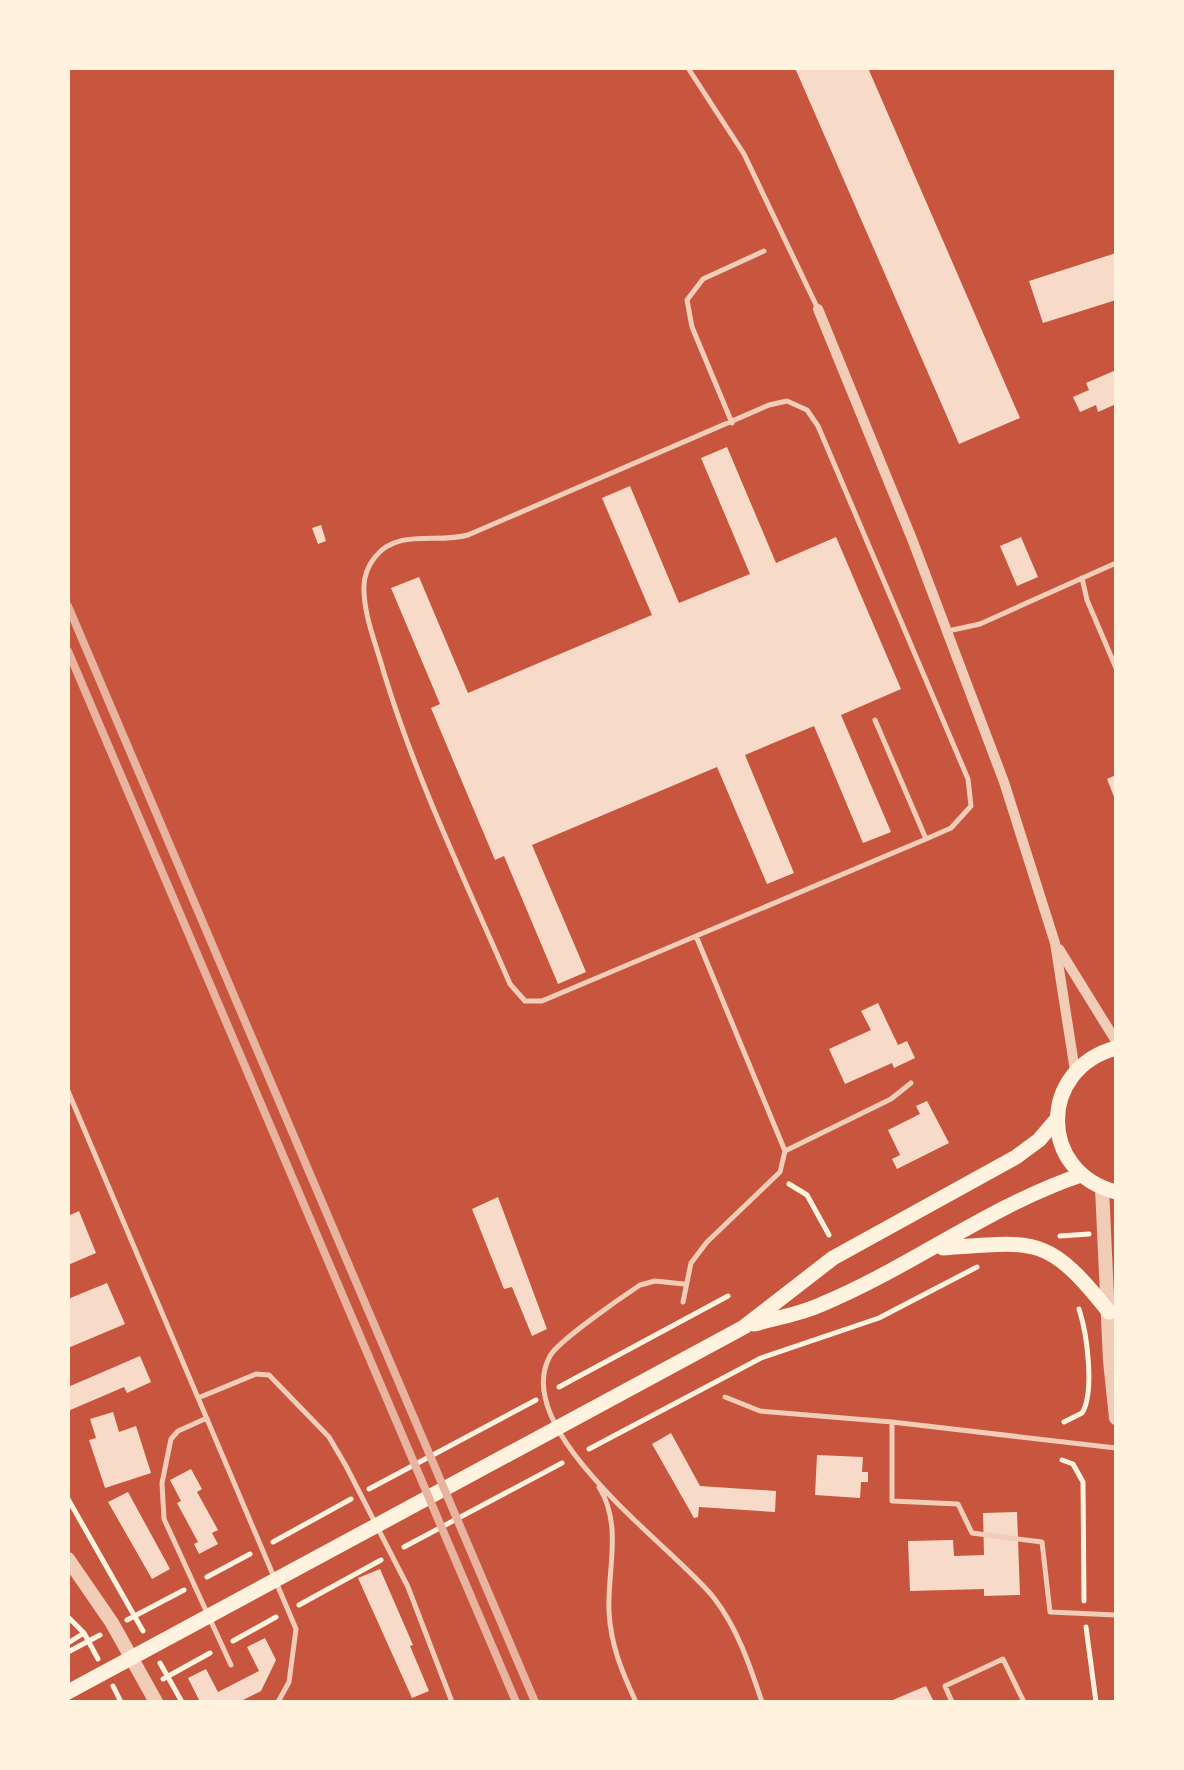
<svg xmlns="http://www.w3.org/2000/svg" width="1184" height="1770" font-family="'Public Sans',sans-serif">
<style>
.building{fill:#f7dbc8}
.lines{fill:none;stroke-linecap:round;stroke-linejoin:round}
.path{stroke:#fff3e0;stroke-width:5}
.service{stroke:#f1ccb7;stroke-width:5}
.minor{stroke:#f1ccb7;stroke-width:10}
.tertiary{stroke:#f1ccb7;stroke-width:14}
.secondary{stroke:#fff3e0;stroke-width:15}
.rail{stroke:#e9b49f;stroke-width:8}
</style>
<rect width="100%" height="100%" fill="#c8553d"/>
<path class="building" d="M795,68H868L1020,418L959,444Z
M1116,253V300L1043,323L1029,281Z
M1116,370V404L1098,412L1096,405L1080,412L1073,397L1089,390L1086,383Z
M727,447L776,563L836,537L901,689L841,715L891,832L863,843L814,726L745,755L794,873L767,884L717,767L532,845L586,972L558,984L504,856L495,860L431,708L440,704L391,588L419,577L468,693L652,615L602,498L630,486L679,603L750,574L701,458Z
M321,525L326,541L318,544L312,528Z
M1021,537L1038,577L1017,586L1000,546Z
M1116,775V802L1107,779Z
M878,1003L898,1045L907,1041L915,1058L894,1068L892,1063L845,1084L829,1049L871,1030L861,1011Z
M927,1101L949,1143L897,1169L892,1159L900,1155L888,1130L920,1114L916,1106Z
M498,1197L547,1329L532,1336L512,1287L504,1289L472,1209Z
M79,1211L96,1253L68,1265V1216Z
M107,1283L125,1324L68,1348V1299Z
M140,1356L151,1382L127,1393L124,1387L68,1411V1387Z
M113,1412L119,1432L136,1426L151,1473L105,1488L89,1440L96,1438L90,1419Z
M671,1433L700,1486L776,1491L775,1512L699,1507L698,1517L694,1518L652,1444Z
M817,1455L863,1457L862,1472H868V1482H861L860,1498L815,1495Z
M191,1469L202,1489L197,1492L218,1530L212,1533L218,1544L199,1554L194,1544L198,1542L177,1503L181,1501L170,1480Z
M128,1492L170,1569L152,1579L108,1502Z
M1017,1512L1020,1595L984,1596V1589L910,1591L908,1541L953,1540L954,1556L984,1555L983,1513Z
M380,1569L413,1645L410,1646L429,1691L412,1698L358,1578Z
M265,1638L276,1660L261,1691L239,1702L199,1700L188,1678L206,1669L218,1692L259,1671L247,1647Z
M926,1686L934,1702H888L914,1691Z"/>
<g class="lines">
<path class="path" d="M789,1184L807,1195L829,1235
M1060,1236L1089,1234
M559,1387L728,1296
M1064,1422L1082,1413C1095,1392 1087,1333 1079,1309
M589,1449L761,1358L879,1318L977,1267
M1062,1460L1073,1464L1083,1482L1084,1601
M369,1489L536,1400
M68,1499L143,1631
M273,1542L351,1499
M404,1547L562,1463
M207,1577L250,1554
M299,1605L381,1560
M68,1617L84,1633L98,1659
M127,1620L184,1590
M1086,1627L1096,1702
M233,1641L276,1617
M68,1643L84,1633
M68,1652L100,1635
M160,1663L182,1702
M163,1679L210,1653
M113,1686L121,1702"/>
<path class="service" d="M688,68L744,154L818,309
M787,401L807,410L818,426L968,779L971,806L951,828L926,839L542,1001H525L510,984C466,882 416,779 384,673C377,647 365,619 364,592C363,579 367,567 375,557C398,528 437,544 468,535L769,405Z
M732,423L692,327L687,300L703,279L764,251
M1082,578L1087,600L1116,668
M948,631L980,624L1116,563
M875,720L926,839
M68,1091L296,1629L289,1682L278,1702
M785,1151L891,1099L911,1083
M684,1284L655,1281L640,1285C622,1297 558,1341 550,1356C508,1432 676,1549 714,1598C738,1629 750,1666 762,1702
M683,1302L691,1263L707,1242L780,1172L785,1151L696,936
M725,1397L760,1411L892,1422L1116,1448
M198,1398L256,1374L269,1375L329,1437L346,1466L408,1587L452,1702
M207,1418L178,1431L171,1439L162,1483L164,1519L231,1665
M892,1422V1501L958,1504L972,1533L1042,1542L1050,1612L1116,1615
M599,1487C623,1525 607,1571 609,1612C611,1646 622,1672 636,1702
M952,1702L945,1686L1003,1659L1024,1702"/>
<path class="minor" d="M818,309L912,539L1004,782L1055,943L1075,1071
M1059,949L1116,1041"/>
<path class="tertiary" d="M1102,1188L1110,1361L1116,1418
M68,1559L112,1623L156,1702"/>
<path class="secondary" d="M1116,1048C1038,1069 1038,1172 1116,1192
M943,1248C1036,1241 1048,1235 1109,1312
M754,1324C776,1318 800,1314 820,1305C910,1268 989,1206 1081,1175
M68,1692L744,1327L833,1258L1016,1157L1039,1140L1057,1119"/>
<path class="rail" d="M68,606L535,1702
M68,651L516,1702"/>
</g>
<rect width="1184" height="1770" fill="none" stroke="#fff3e0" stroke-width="140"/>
</svg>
